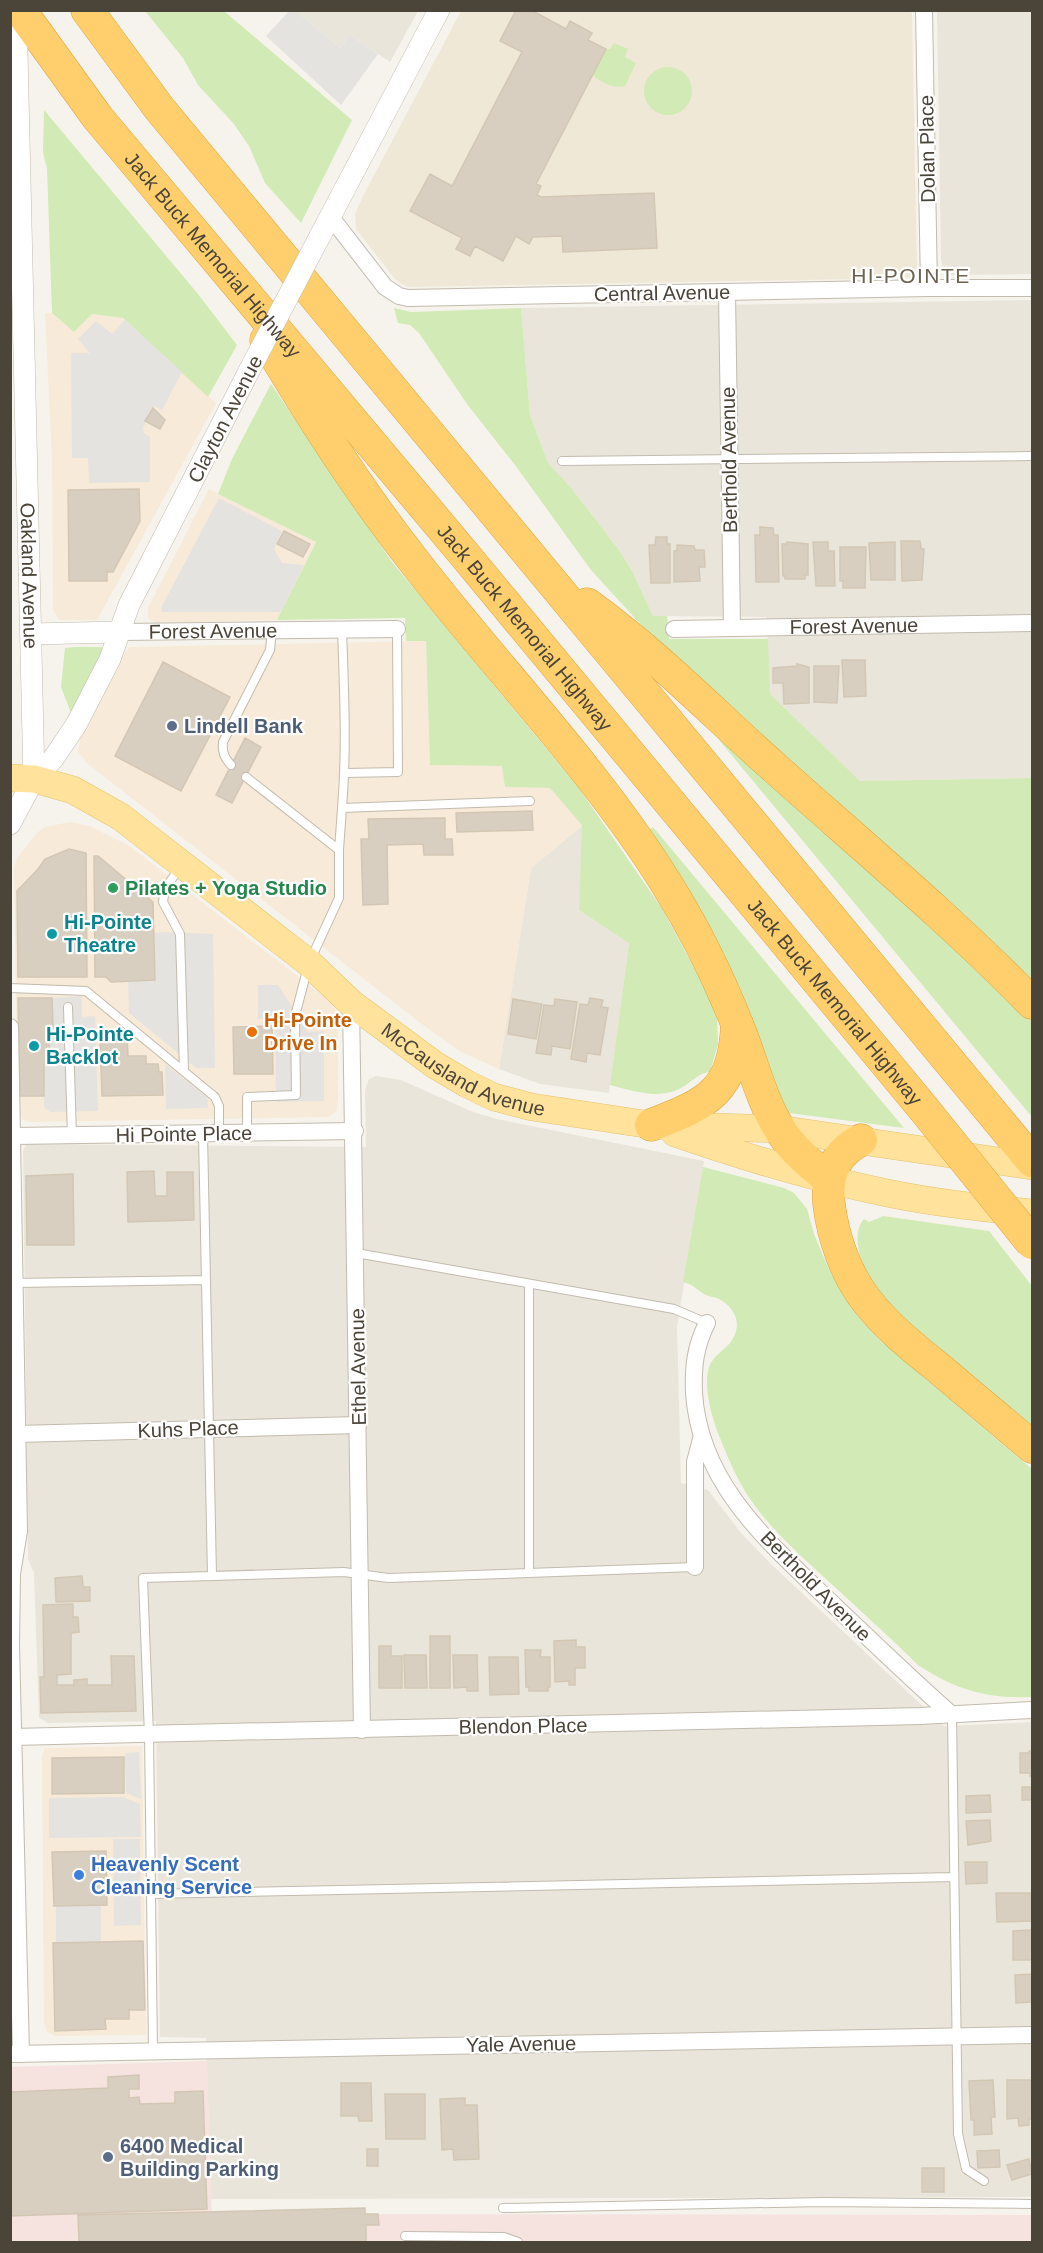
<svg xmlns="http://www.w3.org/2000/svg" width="1043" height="2253" font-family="Arial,sans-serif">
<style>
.residential{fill:#eae5da}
.commercial{fill:#f7ead8}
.education{fill:#efe8d6}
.medical{fill:#f6e3e0}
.green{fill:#d2eab5}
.parking{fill:#e5e3e0}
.building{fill:#d8cfc1;stroke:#d3c7b4;stroke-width:1.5}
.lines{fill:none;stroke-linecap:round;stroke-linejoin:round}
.service-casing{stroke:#c2bbae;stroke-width:10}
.minor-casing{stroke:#c2bbae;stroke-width:18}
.tertiary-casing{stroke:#c2bbae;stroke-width:22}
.primary-casing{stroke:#e6c16a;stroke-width:28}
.motorway-casing{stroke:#e0a43c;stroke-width:33}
.service{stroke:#fff;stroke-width:8}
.minor{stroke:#fff;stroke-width:16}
.tertiary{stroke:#fff;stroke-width:21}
.primary{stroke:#ffe39c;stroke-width:27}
.motorway{stroke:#ffcf6e;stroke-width:32}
.tertiary-bridge-casing{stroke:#c2bbae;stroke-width:22;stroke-linecap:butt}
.motorway-bridge-casing{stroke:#e0a43c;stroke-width:33;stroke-linecap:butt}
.tertiary-bridge{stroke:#fff;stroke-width:21}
.motorway-bridge{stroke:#ffcf6e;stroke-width:32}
.service-dot{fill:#5c6f8a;stroke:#fff;stroke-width:2}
.leisure-dot{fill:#2e9e5b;stroke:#fff;stroke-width:2}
.culture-dot{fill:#0f9aa8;stroke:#fff;stroke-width:2}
.food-dot{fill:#e8710a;stroke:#fff;stroke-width:2}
.shop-dot{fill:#3f7fe0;stroke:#fff;stroke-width:2}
.labels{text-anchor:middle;stroke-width:4.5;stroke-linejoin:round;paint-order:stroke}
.street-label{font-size:20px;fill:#4b4439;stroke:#fff}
.service-label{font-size:20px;font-weight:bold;fill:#4e5e75;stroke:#fff;text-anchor:start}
.leisure-label{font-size:20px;font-weight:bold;fill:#27864d;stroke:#fff;text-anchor:start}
.culture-label{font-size:20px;font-weight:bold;fill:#0d838f;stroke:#fff;text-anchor:start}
.food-label{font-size:20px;font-weight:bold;fill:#c56008;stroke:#fff;text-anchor:start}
.shop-label{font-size:20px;font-weight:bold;fill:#366cbe;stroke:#fff;text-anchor:start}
.neighbourhood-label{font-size:21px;letter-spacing:1.5px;fill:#6e6250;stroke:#fff}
</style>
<rect width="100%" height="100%" fill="#f6f3ec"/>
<path class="residential" d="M296,11H418L390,62L350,35L340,48Z
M937,11H1032V274L950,275L943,270L941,258Z
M1032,300V778L860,781L769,694L767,617L653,616L632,571L619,550L572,489L548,463L530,415L521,308Z
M583,825L579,910L629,942L609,1093L540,1084L499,1069L531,868Z
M376,1076L401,1080L473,1112L497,1119L704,1161L677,1327L681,1483L708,1490L741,1533L772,1565L944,1726L1032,1722V2197L211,2199L206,2038L160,2037L156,1721L48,1723L39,1718L34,1573L28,1559L23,1151L26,1144L366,1147L365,1090L369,1079Z"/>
<path class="commercial" d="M45,313H52L74,332L92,314L123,318L216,403L97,620H59L53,610L52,459Z
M209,489L316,542L277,620L155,623L148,618V608Z
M426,641L430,765L502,766L506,787L550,788L583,825L531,868L499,1069L461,1052L423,1025L88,764L78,752L80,739L125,652L130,647Z
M70,822L89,826L128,845L331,1002L336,1011L338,1021V1101L336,1112L328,1117L32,1122L23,1120L18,1110L14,868L17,858L38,832L45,827Z
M142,1746L146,2035L55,2036L47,2032L44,2022L42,1756L45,1748Z"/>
<path class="education" d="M910,10L912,14L917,267L914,275L909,278L409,287L401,284L395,279L356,229L355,214L364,194L461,11Z"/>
<path class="medical" d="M207,2061L212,2217L378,2214L1032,2215V2242H11L10,2067Z"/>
<path class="green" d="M145,11H224L352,120L301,223L265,183L249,146L234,124L198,85L183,58Z
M614,43L628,49L625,57L636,63L625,86C613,89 601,83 593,75L606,49H610Z
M644 91a24 24 0 1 1 48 0a24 24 0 1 1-48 0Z
M44,110L198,294L237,345L208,397L123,318L92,314L74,332L52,313L47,168L43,153Z
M394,308L411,312L521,308L530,415L548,463L572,489L619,550L632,571L653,616H667L669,639H768L770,694L860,781L1032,778V979L957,909L664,650L591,570L515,465L467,404L419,333L410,325L398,323Z
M271,384L392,562L578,787L663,910L707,992L717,1018L718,1044L710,1072C700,1072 690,1083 681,1088C659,1100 633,1091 610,1085L629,943L579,910L582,825L550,788L505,787L502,766L430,765L426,641H406L405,618L277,620L316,542L218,494L232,459Z
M75,647H101L103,649L71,713L61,687L65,648Z
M719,740L729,742L1004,992L1032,1021V1117Z
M653,827L904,1128L789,1113L780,1109L647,832Z
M703,1167L784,1188L794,1193L807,1209L814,1234L827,1265L840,1290L858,1316L881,1341L1032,1469V1697C987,1699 956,1690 918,1665C888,1635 856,1607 825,1578C800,1555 775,1533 755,1506C740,1486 729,1461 720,1438C712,1419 703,1387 709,1367C713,1355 726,1350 732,1340C743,1323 734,1307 719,1299C715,1297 710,1297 706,1295C696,1290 695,1285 683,1282Z
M883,1216L989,1231L1032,1286V1433C999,1404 966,1375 932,1346C918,1333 899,1321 887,1306C872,1288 845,1241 864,1219L869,1222Z"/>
<path class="parking" d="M289,11H296L340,48L350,35L378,54L341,105L266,36Z
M125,320L182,372L162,410L154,406L143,428L144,433L150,437V482L89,483L88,458H72L71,353H90L78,339L96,321L112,334Z
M219,498L282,531L274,549L282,563L304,565L281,612H162L161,608Z
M163,932L213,934L215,1068H196L129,1013L128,981L155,980L154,933Z
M258,985H278L308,1032L324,1031V1101L276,1102L275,1019H258Z
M82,996V1017L95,1016L98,1111L50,1112L44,1107V1064L49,1027H53L52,998Z
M165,1064L207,1097L208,1108L166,1109Z
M139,1752L141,1799L126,1793L125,1753Z
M123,1797L140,1804L141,1837L49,1838V1798Z
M113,1839H140L141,1925L114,1926Z
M101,1905V1942L56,1943V1906Z"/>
<path class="building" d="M516,10H531L566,29L570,21L592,33L588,40L606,49L536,184L541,186L537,195L541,197L654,193L657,248L563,252L562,236L533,237L529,244L516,236L503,261L475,246L470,256L456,249L462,238L410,211L430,174L452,186L522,52L500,41Z
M153,408L165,420L160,429L145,421Z
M139,489L140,521L113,572H107V581H69L68,490Z
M760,527L773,528L774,535H778L779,582H756L755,535H760Z
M284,531L310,544L303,557L277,544Z
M656,537H667V544H670V583H651L649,545H655Z
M901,541H920L921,549H924L922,580L902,581Z
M787,542L808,544V575H805V579H785V576H783L782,544H787Z
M813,542H828V551H834L835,586H816Z
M895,542V580H871L869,543Z
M677,545L694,546L695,550H704L705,567H699L700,581L674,582V551L677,550Z
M840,547H866L865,588H843V581H840Z
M842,660H865L866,696L844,697Z
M163,662L230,697L181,791L115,756Z
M797,664L809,667V703L784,704L783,683H773V668L797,666Z
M814,666H839L837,703L814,702Z
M245,738L261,747L232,803L216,795Z
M532,811L533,830L457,832L456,813Z
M445,818V839H452L453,855H424L423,844L387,845L388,904L363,905L361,839H369L368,819Z
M69,849L86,853L87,977H18L17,891L38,869L45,859Z
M94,856H98L153,902L155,980L111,982L106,977H95Z
M18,998H52L53,1027H49L50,1064H44V1096H20Z
M590,998L603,1000L601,1007L608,1008L600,1055L587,1053L586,1062L571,1059L580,1004L588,1005Z
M513,999L542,1004L536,1039L508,1034Z
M555,999L577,1002L570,1049L552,1046L551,1055L536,1053L544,1005L554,1006Z
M272,1026L273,1074H234L233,1027Z
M127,1035L128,1056H146V1064H158L159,1072H162L163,1095L102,1096L100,1039H103V1036Z
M154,1171L155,1196H167V1172H193L194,1220L128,1222L127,1172Z
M73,1174L74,1245H27L26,1176Z
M82,1576L83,1587H90V1601L56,1602L55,1578Z
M73,1604V1617H78L79,1632L71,1633V1674L57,1675V1685H74V1680L87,1679V1685H112L111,1656H134L136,1711L41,1713L40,1677H44L43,1605Z
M430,1636H450V1688H430Z
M576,1640V1647H585V1668H575V1685H569V1681L555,1682L554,1641Z
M379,1646H391V1656H402V1688H379Z
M525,1650H541L540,1657H550V1687H548V1691H529V1687H526Z
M404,1655H426L427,1688H405Z
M453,1655H477L478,1691H467V1687L454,1688Z
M489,1657H518L519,1694L490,1695Z
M1029,1751H1032V1776H1030V1773H1020V1753H1029Z
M124,1757V1793L52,1794V1758Z
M1022,1787H1032V1800H1022Z
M990,1795L991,1812L966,1813V1796Z
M990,1820L991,1841L968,1845L966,1821Z
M106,1851L107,1905L54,1906L52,1852Z
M965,1862H987V1883L966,1884Z
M996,1893H1032V1921L997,1922Z
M1032,1930V1960H1013V1931Z
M143,1941L145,2010H129V2019H105L106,2029L55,2031L53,1943Z
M1032,1974V2002L1016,2003L1015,1975Z
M139,2075V2089H129V2098L139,2097L140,2104L175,2103V2092L203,2091L207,2209L10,2216V2092L108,2088V2077Z
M993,2080L995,2117H991L992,2134L974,2135V2120H971L969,2081Z
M1007,2080H1031L1032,2119H1029V2125L1019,2126L1018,2118L1007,2119Z
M341,2083H371L372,2121H359L358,2116H341Z
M385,2094H425V2139H386Z
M465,2098V2105H477L479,2159L454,2160L453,2149L442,2150L440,2099Z
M367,2149H378V2166H367Z
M999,2150L1000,2167L978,2168L977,2151Z
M1029,2159L1032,2174L1012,2180L1007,2165Z
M922,2168H944V2192H922Z
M365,2208V2214H378L379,2225H366V2242H79L78,2215Z"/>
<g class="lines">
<defs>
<path id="service" d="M562,461L1032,456
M342,629C344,689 347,748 342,808
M231,765C224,757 222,752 223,742L270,650L272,630
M345,773L398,772L397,629
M246,777L339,850
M180,867L165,889L163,902L180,934L184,1071
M10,988L86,991L215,1097L219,1106V1133
M68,1007L72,1135
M247,1133V1097L296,1095L295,1016L309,963L339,898V850L342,808L530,801
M203,1134L212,1576
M356,1253L674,1309L707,1323
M15,1283L206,1280
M529,1573V1284
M952,1715L958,2134L966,2169L984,2181
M151,1894L954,1877
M153,2051L149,1735L143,1578L344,1572L388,1578L695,1567
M503,2208L823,2202L1032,2204
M405,2236L504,2237L518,2242"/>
<g id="minor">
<path d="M924,10L929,288"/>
<path d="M330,216L385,287L399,296L408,298L929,288H1032"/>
<path d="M727,292L732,628"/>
<path id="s1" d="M674,629L1032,623"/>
<path id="s2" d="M119,632L397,629"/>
<path d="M351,1003L362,1730"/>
<path d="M10,1027L19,1531L12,1574L11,1645L21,2054"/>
<path d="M13,1136L355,1131"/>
<path d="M707,1323C695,1347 693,1367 694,1393C700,1487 773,1546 836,1607C874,1643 912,1680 952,1715"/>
<path d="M17,1434L358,1425"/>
<path d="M695,1567V1462L701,1439"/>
<path d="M12,1737L920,1716L1032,1710"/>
<path d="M11,2054L1032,2035"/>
</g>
<g id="tertiary">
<path id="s3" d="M16,10L34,779"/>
<path d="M320,236L439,10"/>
<path d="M31,634L119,632"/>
<path d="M10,824L34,779L53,759L76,725L110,659L129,605L250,369"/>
</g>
<g id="primary">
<path id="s4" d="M10,778L34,779L73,790L121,817L309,963L351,1003L435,1065L467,1084L494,1097L532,1107L651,1125L779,1129L1032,1166"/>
<path d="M675,1133C744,1157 814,1178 887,1193C935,1203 984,1208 1032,1213"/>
</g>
<g id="motorway">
<path id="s5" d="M20,10L98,118L464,554L923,1108"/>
<path d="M87,10L159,108L1032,1161"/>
<path d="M266,340C312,418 361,494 417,565C499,671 595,769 666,883C695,929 719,978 739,1029C752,1060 761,1100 779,1128C791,1149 811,1164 828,1179"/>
<path d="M587,604C654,652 713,713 775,768C861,845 951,920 1032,1003"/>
<path d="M651,1125C709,1103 734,1091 737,1024"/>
<path d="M861,1140C834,1154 826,1175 829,1204C833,1237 846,1275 867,1301C888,1328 915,1349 941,1370C971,1396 1002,1421 1032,1447"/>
</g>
</defs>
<use href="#service" class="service-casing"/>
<use href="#minor" class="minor-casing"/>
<use href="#tertiary" class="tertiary-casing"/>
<use href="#primary" class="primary-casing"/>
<use href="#motorway" class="motorway-casing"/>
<use href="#service" class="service"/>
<use href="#minor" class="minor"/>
<use href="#tertiary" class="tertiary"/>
<use href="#primary" class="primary"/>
<use href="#motorway" class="motorway"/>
<defs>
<path id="tertiary-bridge" d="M250,369L320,236"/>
<path id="motorway-bridge" d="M923,1108L1032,1243"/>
</defs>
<use href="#tertiary-bridge" class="tertiary-bridge-casing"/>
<use href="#motorway-bridge" class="motorway-bridge-casing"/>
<use href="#tertiary-bridge" class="tertiary-bridge"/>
<use href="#motorway-bridge" class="motorway-bridge"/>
</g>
<g class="service-dot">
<circle cx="172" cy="726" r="6"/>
<circle cx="108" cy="2157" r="6"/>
</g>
<circle class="leisure-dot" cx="113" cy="888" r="6"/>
<g class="culture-dot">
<circle cx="52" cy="934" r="6"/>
<circle cx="34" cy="1046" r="6"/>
</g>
<circle class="food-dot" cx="252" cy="1032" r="6"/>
<circle class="shop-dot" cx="79" cy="1875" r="6"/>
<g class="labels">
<g class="street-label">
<text transform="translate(927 149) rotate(-91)" y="7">Dolan Place</text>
<text dy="7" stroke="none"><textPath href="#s5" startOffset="312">Jack Buck Memorial Highway</textPath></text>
<text transform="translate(662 293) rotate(-1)" y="7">Central Avenue</text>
<text transform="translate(225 419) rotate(-63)" y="7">Clayton Avenue</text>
<text transform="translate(729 460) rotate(-91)" y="7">Berthold Avenue</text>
<text dy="7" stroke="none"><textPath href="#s3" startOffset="566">Oakland Avenue</textPath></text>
<text dy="7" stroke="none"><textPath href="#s1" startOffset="180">Forest Avenue</textPath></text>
<text dy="7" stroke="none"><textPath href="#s5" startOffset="798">Jack Buck Memorial Highway</textPath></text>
<text dy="7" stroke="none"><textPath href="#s2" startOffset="94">Forest Avenue</textPath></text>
<text dy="7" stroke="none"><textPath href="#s5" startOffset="1284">Jack Buck Memorial Highway</textPath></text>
<text dy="7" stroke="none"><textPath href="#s4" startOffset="548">McCausland Avenue</textPath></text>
<text transform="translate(184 1134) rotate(-1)" y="7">Hi Pointe Place</text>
<text transform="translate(358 1367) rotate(-91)" y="7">Ethel Avenue</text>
<text transform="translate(188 1429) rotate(-2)" y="7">Kuhs Place</text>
<text transform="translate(816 1586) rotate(45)" y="7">Berthold Avenue</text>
<text transform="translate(523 1726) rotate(-1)" y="7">Blendon Place</text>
<text transform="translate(521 2044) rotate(-1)" y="7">Yale Avenue</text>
</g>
<g class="service-label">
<text x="184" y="733">Lindell Bank</text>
<text x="120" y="2153">6400 Medical<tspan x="120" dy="23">Building Parking</tspan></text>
</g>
<g class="leisure-label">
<text x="125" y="895">Pilates + Yoga Studio</text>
</g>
<g class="culture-label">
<text x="64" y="929">Hi-Pointe<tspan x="64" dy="23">Theatre</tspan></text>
<text x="46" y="1041">Hi-Pointe<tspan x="46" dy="23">Backlot</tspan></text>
</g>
<g class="food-label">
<text x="264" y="1027">Hi-Pointe<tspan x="264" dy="23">Drive In</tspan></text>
</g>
<g class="shop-label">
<text x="91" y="1871">Heavenly Scent<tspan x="91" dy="23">Cleaning Service</tspan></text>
</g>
<g class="neighbourhood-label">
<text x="911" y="283">HI-POINTE</text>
</g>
</g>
<rect width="1043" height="2253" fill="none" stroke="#4b4439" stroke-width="24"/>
</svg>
